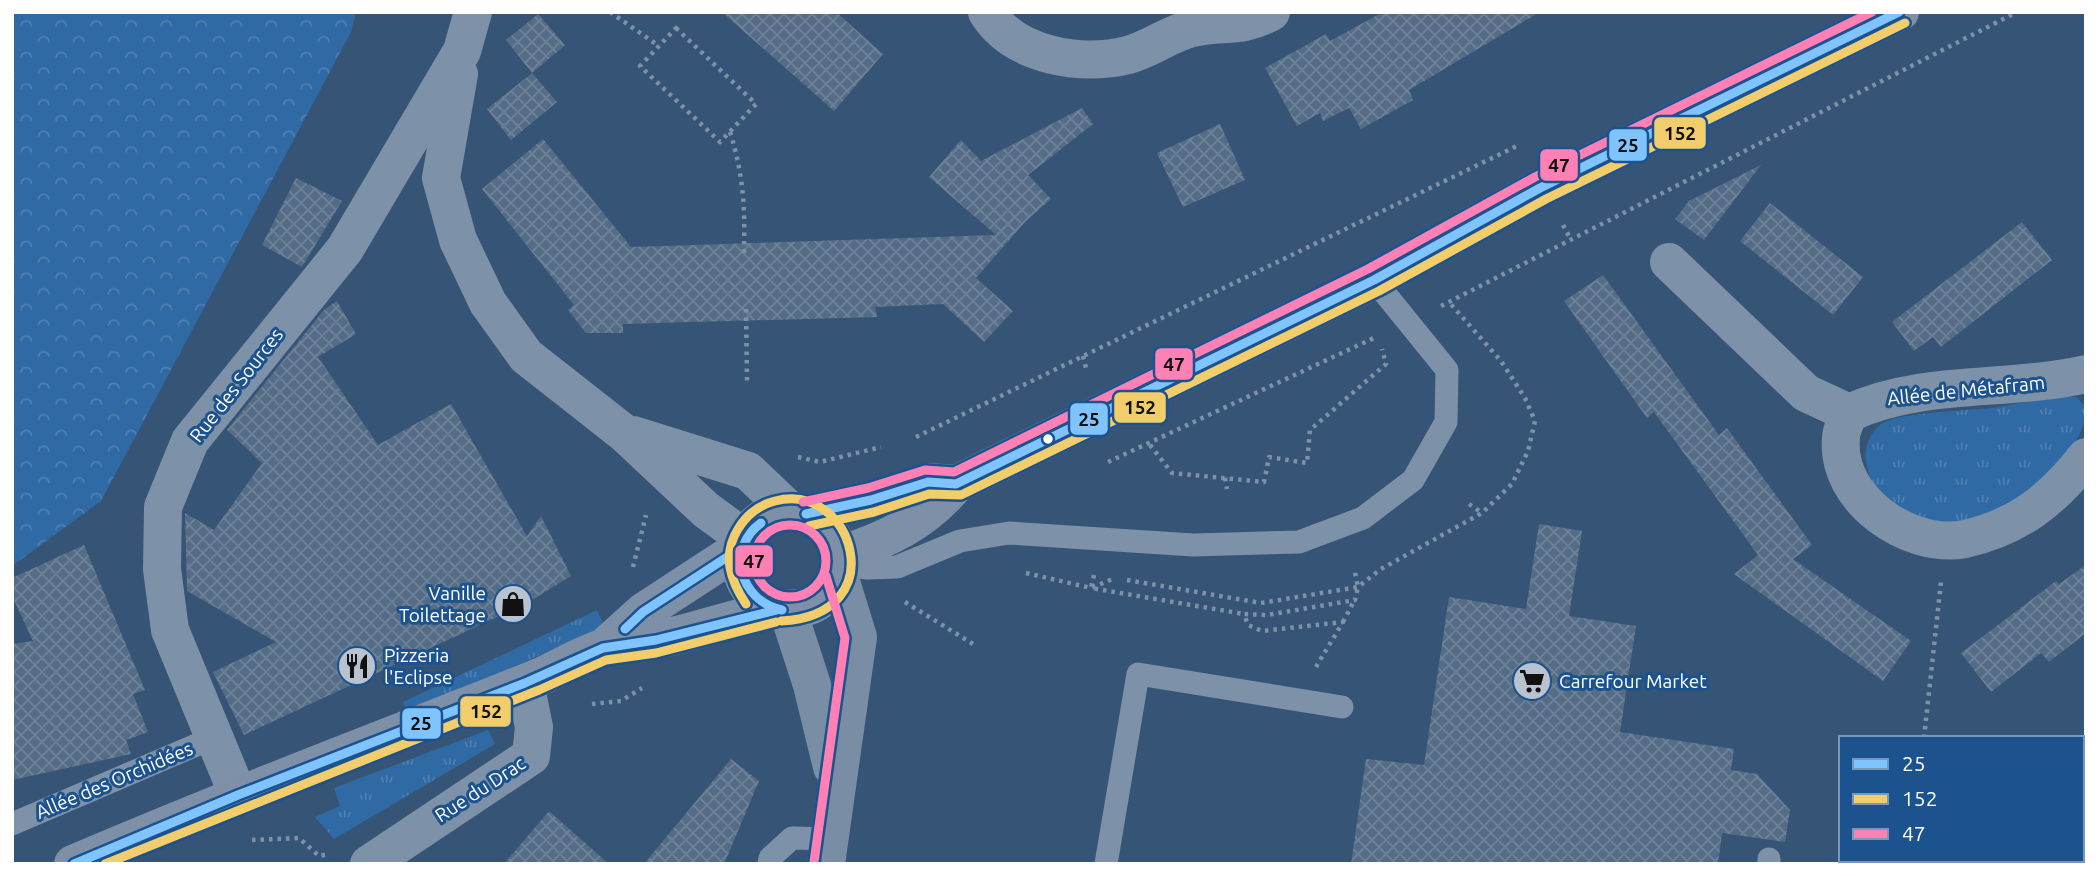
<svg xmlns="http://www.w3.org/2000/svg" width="2098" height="876" font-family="Ubuntu,sans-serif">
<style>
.grass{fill:url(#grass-tufts)}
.forest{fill:url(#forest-crowns)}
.building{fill:url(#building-cross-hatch)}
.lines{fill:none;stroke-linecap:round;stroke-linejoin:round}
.path{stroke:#7d92a8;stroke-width:4.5;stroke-dasharray:3.5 5;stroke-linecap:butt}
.lane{stroke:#7d92a8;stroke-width:23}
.street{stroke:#7d92a8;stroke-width:38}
.secondary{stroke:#798ea5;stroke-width:38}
.primary{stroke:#7d90a7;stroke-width:38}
.bus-1-casing{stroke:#1c538f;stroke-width:14}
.bus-2-casing{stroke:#1c538f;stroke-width:14}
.bus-3-casing{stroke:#1c538f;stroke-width:14}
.bus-1{stroke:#80c4ff;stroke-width:9}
.bus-2{stroke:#f2cd6c;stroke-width:9}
.bus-3{stroke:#ff80b4;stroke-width:9}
.bus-dot{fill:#fff;stroke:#1c538f;stroke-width:2.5}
.labels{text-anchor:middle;stroke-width:6;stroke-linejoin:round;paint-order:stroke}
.street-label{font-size:19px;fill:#fff;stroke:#1c538f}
.poi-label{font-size:19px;fill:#fff;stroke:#1c538f;text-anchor:start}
.line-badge{stroke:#1c538f;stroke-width:2.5}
.pale-badge-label{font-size:19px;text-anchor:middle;font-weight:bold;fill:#111}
</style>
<defs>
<pattern id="grass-tufts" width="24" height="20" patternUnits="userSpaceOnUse" patternTransform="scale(1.75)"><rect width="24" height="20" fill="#306aa5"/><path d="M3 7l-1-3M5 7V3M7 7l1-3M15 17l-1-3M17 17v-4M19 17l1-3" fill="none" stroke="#4f80b2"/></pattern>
<pattern id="forest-crowns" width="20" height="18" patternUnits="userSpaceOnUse" patternTransform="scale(1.75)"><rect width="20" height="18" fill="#306aa5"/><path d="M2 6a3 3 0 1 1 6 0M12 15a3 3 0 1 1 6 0" fill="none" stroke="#4f80b2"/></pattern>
<pattern id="building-cross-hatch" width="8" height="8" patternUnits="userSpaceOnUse" patternTransform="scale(1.75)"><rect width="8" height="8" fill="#546c86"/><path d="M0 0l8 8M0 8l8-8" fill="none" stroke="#6e8298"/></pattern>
</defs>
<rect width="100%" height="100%" fill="#365475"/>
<path class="grass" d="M2058,396L2076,397L2086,407C2086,432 2067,458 2050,476C2033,493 2010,515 1985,521C1963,526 1927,527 1906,516C1875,499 1848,453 1880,425C1895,412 1968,411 1990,408C2013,405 2035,400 2058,396Z
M597,610L604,626L485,680L405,709L403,702Z
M488,730L495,744L334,839L315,817L340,806L334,788Z"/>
<path class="forest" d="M12,12H356L351,32L101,501L12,566Z"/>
<path class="building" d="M722,12H836L883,54L834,111Z
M1383,12H1540L1409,90L1413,100L1361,129L1349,108L1323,121L1320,113L1297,126L1265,68L1326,34L1330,41Z
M538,14L565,45L532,73L506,40Z
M532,73L557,102L511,140L487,109Z
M1082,108L1093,124L1028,175L1051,199L1026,221L976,278L1013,311L984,342L943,304L875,307L877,317L623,324V333H586L568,310L574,305L482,189L543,139L631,247L996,235L929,177L961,140L981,161Z
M1220,124L1245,180L1183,207L1157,153Z
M1761,165L1704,240L1675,219L1689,201Z
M296,178L342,201L302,267L262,245Z
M1770,203L1863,277L1833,315L1740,241Z
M2022,222L2052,260L1941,347L1933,337L1914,351L1892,322Z
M1603,275L1719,435L1727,428L1812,545L1793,559L1911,641L1883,681L1734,574L1758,555L1654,412L1647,418L1564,301Z
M337,301L356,334L318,357L378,445L451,404L527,536L541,516L571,576L527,603L244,735L213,672L276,642L187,591L185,513L214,530L262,463L227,430L324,310Z
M1539,524L1582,531L1569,616L1636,626L1620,732L1734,749L1731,770L1757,774L1790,810L1785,842L1722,833L1718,864H1351L1366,759L1424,765L1449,597L1526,609Z
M84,545L145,690L133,694L148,732L126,740L131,754L12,780V644L33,641L12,596V578Z
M2086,565V633L2049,662L2041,653L1991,692L1961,653L2056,581L2059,584Z
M731,759L759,781L724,864H644Z
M549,811L609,864H504Z"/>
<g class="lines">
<path class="path" d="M610,12L659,46
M676,28L756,104L720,142L640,66Z
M730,132C744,177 745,208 744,255
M1563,225L1571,240
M1441,306L2017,12
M746,309L747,382
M1083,356L1087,372
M916,437L1519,145
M1150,445L1172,473L1264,482L1269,457L1307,463L1310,430L1386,364L1382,349
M798,457L820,462L881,447
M1108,462L1376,337
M1225,478L1227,489
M1469,504L1482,513
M633,567L646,515
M1026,573L1091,588L1115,578
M1094,575L1091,588L1244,614
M1127,580L1261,603L1358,587L1381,569L1482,513L1512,484L1528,451L1535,421L1525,398L1501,361L1449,302
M905,602L973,644
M1343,622L1354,601
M1316,667L1343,622L1262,631L1248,625L1244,614L1267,615L1355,600L1358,587L1354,568
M592,704L621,701L642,688
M1924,738L1941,582
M252,840L299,838L319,856L328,854"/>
<path class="lane" d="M839,564L867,568L897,567L960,541L1009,533L1193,545L1299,542L1363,518L1413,480L1446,422L1447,370L1374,280
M12,824L215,737
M769,864L770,858L792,838L831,839
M1106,864L1138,674L1342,707
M1769,864V859"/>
<path class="street" d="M987,12C1014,56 1082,67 1128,55C1151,49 1170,33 1193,28C1224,21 1240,29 1271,12
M459,74L441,178L458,240L488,303L526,356L624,433L706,510L746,539
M1669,262L1806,393L1849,413
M2086,374C2008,392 1922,379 1849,413C1846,421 1841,430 1841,438C1835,499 1909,550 1965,539C2019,527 2053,499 2086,457
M633,435L748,471L790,511
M238,795L170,630L162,569L163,507L190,441L345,249L462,51L473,12
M369,864L531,756L534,727L525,683"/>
<path class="secondary" d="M788,611L812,685L832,767
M826,864L858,637L838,572"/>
<path class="primary" d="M806,514L871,500L928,482L956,484
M839,555C885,541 925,522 956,484L1374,280L1540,188L1900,12
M603,648L643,612L741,548
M73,864C202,809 333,758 464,707C491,696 518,686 544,675C563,666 582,655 602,648C621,643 642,644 660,639C698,631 736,617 774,610C791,607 804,612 820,600C852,578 842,527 806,514C748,493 708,579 777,610"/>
<defs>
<path id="bus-1" d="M806,514L871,500L928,482L956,484L1374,280L1540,188L1899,12
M761,523C726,548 739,601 782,610
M625,629L643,612L741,548
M74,864L238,795L525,683L603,648L656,640L777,610"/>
<path id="bus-2" d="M809,526L874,512L929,494L961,495L1379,291L1546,199L1905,23
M746,604C730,580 722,555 738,529C747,514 759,505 775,501C852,480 896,615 781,621
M105,864L539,690L606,660L656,653L776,622"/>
<path id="bus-3" d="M803,502L868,488L925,470L954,472L1368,269L1535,177L1872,12
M754 561a36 36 0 1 1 72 0a36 36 0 1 1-72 0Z
M814,862L845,638L826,576"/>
</defs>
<use href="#bus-1" class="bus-1-casing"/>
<use href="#bus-2" class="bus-2-casing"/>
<use href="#bus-3" class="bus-3-casing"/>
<use href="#bus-1" class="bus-1"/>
<use href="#bus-2" class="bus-2"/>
<use href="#bus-3" class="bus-3"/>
</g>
<defs>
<symbol id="shop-disc" viewBox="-11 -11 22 22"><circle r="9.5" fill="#b9c3cf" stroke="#1c538f"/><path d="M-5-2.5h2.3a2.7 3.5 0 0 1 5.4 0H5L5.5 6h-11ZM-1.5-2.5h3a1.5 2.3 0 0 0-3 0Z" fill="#111"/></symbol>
<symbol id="restaurant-disc" viewBox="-11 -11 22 22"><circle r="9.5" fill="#b9c3cf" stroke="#1c538f"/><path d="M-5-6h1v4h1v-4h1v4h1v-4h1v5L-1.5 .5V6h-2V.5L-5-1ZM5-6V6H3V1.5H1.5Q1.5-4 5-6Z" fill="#111"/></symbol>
<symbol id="supermarket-disc" viewBox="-11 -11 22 22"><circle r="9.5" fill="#b9c3cf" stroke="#1c538f"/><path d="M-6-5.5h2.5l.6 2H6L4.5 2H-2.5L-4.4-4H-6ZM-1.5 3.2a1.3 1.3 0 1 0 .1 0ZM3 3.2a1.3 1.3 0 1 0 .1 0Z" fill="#111"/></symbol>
</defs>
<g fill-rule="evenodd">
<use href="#shop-disc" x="491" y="582" width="44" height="44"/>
<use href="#restaurant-disc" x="335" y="644" width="44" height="44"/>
<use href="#supermarket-disc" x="1510" y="659" width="44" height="44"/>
</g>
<circle class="bus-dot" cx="1048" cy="439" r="6"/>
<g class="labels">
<g class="street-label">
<text transform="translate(236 385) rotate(-52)" y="7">Rue des Sources</text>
<text transform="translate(1966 390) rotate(-6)" y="7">Allée de Métafram</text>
<text transform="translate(114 780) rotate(-23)" y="7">Allée des Orchidées</text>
<text transform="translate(480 789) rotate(-33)" y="7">Rue du Drac</text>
</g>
<g class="poi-label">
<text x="486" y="600" text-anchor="end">Vanille<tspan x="486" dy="22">Toilettage</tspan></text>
<text x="384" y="662">Pizzeria<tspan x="384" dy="22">l'Eclipse</tspan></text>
<text x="1559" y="688">Carrefour Market</text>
</g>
</g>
<g class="line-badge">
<rect x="1653" y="116" width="54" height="34" rx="7" fill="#f2cd6c"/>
<rect x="1608" y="128" width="40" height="34" rx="7" fill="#80c4ff"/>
<rect x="1539" y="148" width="40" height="34" rx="7" fill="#ff80b4"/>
<rect x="1154" y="347" width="40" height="34" rx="7" fill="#ff80b4"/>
<rect x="1113" y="391" width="54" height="33" rx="7" fill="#f2cd6c"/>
<rect x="1069" y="402" width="40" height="34" rx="7" fill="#80c4ff"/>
<rect x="734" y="544" width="40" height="34" rx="7" fill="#ff80b4"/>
<rect x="459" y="695" width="53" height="33" rx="7" fill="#f2cd6c"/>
<rect x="401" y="707" width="41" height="33" rx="7" fill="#80c4ff"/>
</g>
<g class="pale-badge-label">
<text x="1680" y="140">152</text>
<text x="1628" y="152">25</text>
<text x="1559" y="172">47</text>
<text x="1174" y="371">47</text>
<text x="1140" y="414">152</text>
<text x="1089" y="426">25</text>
<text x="754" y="568">47</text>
<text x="486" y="718">152</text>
<text x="421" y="730">25</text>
</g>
<rect width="2098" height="876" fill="none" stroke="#ffffff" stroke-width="28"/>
<rect x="1839" y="736" width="245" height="126" fill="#1c538f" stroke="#7798bc" stroke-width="2"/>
<rect x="1853" y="759" width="35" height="10" fill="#80c4ff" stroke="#7798bc" stroke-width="2"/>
<text x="1902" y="771" font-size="21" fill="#ffffff">25</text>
<rect x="1853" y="794" width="35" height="10" fill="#f2cd6c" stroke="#7798bc" stroke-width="2"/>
<text x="1902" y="806" font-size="21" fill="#ffffff">152</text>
<rect x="1853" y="829" width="35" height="10" fill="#ff80b4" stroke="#7798bc" stroke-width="2"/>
<text x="1902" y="841" font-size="21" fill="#ffffff">47</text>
</svg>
